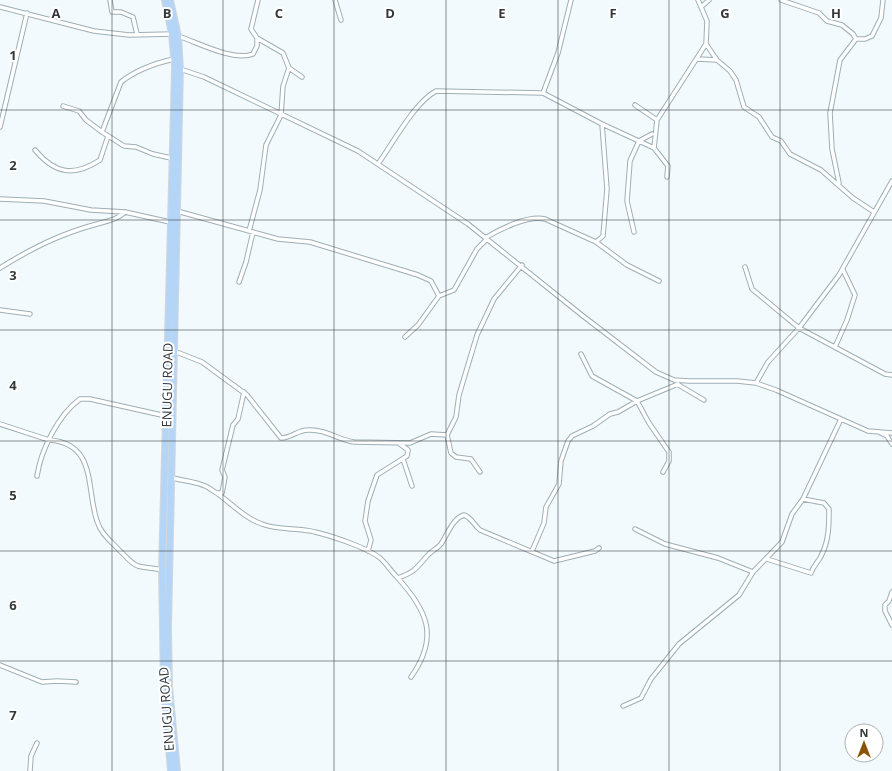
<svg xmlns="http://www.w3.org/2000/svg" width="892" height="771" font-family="'Open Sans',sans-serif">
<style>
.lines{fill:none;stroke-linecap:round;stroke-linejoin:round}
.street-casing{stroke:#9dafb5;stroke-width:5.5}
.primary-casing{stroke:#d6d7d8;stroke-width:8}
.street{stroke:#fff;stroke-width:3.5}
.primary{stroke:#b5d5f7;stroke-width:6}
.grid{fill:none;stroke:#32393c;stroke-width:1;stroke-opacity:0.55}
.labels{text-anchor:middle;stroke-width:4;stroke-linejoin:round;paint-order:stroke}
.street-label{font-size:13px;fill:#32393c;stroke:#fff}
.grid-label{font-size:13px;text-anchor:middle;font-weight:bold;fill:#32393c;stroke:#fff;stroke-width:4;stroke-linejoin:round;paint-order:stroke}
</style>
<rect width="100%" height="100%" fill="#f3fafd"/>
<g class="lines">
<defs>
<path id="street" d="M110,0L112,12H121L133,17L137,34
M258,0L251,29L257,38L283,53L289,68L302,77
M335,0L341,20
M781,0L819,13L827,21L842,25L853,34L856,39
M0,7L94,31L129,35L172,34
M701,7L709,0
M178,36C197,42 234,62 253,54L257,46V38
M706,44L717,60L730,71L736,80L744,107L759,117L772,137L781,141L790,154L821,170L853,198L874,212
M697,59L717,60
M180,69L204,77L358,151L468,224L583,316L656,372L674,380L689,381H737L756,383L776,390L868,431L892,433
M543,93L558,53L571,0
M635,105L657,120
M63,106L79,111L86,120L102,132
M602,124L654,148L668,166L667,177
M0,127L27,13
M654,148L657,120L706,44L707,21L698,0
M35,150C55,174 74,177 100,160L108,136
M171,158L153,154L136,147L124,146L102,132L121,82C136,70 156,63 174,59
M378,164C393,143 415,102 436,91L543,93L602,124L607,189L603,236L596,242
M892,181L839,275L799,328L885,374L892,375
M839,183L832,149L830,113L840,60L856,39H865L872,36L881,18L883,0
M0,199L44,201L91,210L125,212L170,222
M177,211L278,239L310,242L418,275L431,281L439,296
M249,231L260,190L266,145L281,115L283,86L289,68
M634,232L627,201L630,161L639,141L652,134
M485,238C500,229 528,215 545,219L596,242L627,265L659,281
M745,267L752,289L799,328L768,362L756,383
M0,268C32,248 60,234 97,224C107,221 117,220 125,212
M239,282L246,262L253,232
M0,310L30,314
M405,337L418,325L439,296L454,290L477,249L487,239
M835,347L847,320L855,295L843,270
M174,351L202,362L247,395L281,438C291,438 298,430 308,430C326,429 338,440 354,442L410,443L431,434L447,435
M581,354L592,376L637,401L649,423L669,452V461L663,472
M677,384L704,400
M0,424L49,440C97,443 86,489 97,521C101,534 110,540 119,550C125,555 130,563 138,566C145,568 155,568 162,570
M879,432L887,436L892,444
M403,459L412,486
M480,472L471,459L456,457L451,453L447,435L456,417L459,395L477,335L494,299L522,265
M37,476C41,450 58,415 80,399H90L166,416
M172,478C185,481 201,482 212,490C230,501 242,517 262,524C279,531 299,527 315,532C332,536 368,548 380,558C386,563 390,570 396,576C427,610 440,636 411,677
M217,493H222L225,477L222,470L233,425L238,419L244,392
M635,529L665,544L718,558L753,572
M368,551L371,540L365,521L368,501L377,475L407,456L408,450L400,444
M532,551L544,523L546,507L559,484L561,461L568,441L572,436L593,426L610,414L618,412L637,401L678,384
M767,559L811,573C814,564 819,562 822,554C829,540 829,524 829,509L824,503L803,499
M398,578C414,572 416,569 427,556C431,551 437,549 441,544C447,535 453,518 464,515C471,517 474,525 480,530L554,561L595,551L599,548
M892,592L889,601L885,605V611L892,625
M0,665L42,682L57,681L76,682
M623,706L641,698L651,679L679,644L739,595L753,572L782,542L792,514L803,499L841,419
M30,771L31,756L37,743"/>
<path id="primary" d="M165,0L172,34L175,67L162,570L164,687L171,771
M170,0L178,36L180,69L168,628L169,687L177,771"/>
</defs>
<use href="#street" class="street-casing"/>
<use href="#primary" class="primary-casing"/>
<use href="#street" class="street"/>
<use href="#primary" class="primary"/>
</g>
<path class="grid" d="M112,0V771M223,0V771M334,0V771M446,0V771M558,0V771M669,0V771M780,0V771M0,110H892M0,220H892M0,330H892M0,441H892M0,551H892M0,661H892"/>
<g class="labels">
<g class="street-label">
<text transform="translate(167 385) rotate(-89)" y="5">ENUGU ROAD</text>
<text transform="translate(166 709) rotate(-94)" y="5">ENUGU ROAD</text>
</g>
</g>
<g class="grid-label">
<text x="56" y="18">A</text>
<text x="167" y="18">B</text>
<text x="279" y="18">C</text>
<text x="390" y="18">D</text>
<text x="502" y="18">E</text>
<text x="613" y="18">F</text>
<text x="725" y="18">G</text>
<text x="836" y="18">H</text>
<text x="13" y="60">1</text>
<text x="13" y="170">2</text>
<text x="13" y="280">3</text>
<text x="13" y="390">4</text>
<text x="13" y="500">5</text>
<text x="13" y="610">6</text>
<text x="13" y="720">7</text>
</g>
<g transform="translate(864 743)"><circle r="19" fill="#ffffff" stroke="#adb0b1"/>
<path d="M0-3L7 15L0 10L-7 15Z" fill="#8b5307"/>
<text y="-6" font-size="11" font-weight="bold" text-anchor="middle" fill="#32393c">N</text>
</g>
</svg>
